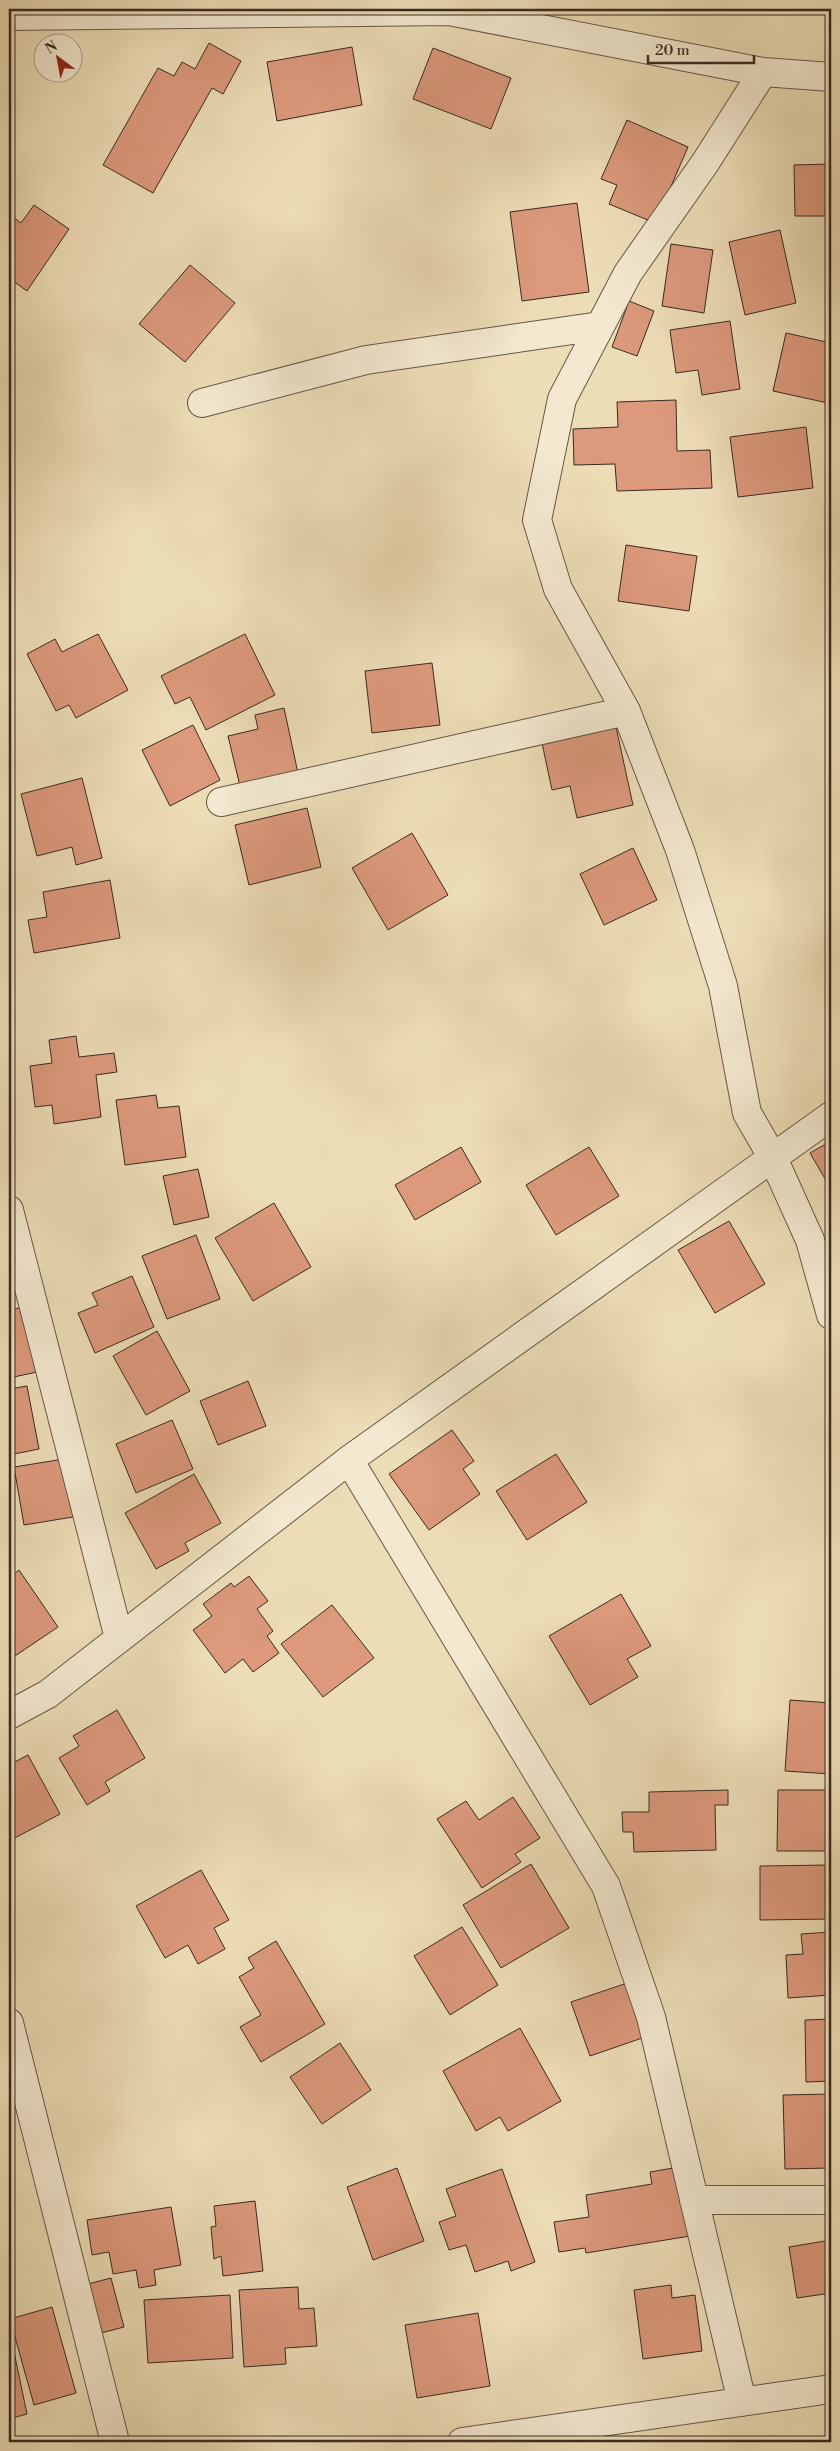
<svg xmlns="http://www.w3.org/2000/svg" width="840" height="2451" font-family="'Libre Bodoni',serif">
<style>
.building{fill:#dc997c;stroke:#392b20}
.lines{fill:none;stroke-linecap:round;stroke-linejoin:round}
.minor-casing{stroke:#665846;stroke-width:30}
.minor{stroke:#f3e9d0;stroke-width:28}
</style>
<rect width="100%" height="100%" fill="#edddb7"/>
<filter id="stains"><feTurbulence type="fractalNoise" baseFrequency=".004" numOctaves="4"/><feColorMatrix values="0 0 0 0 .2 0 0 0 0 .09 0 0 0 0 .02 0 0 0 .5 -.17"/></filter>
<radialGradient id="worn" r=".72"><stop offset=".6" stop-color="#630" stop-opacity="0"/><stop offset="1" stop-color="#630" stop-opacity=".3"/></radialGradient>
<path class="building" d="M209,43L241,61L223,94L212,88L153,193L103,165L158,68L174,76L182,62L195,69Z
M352,47L362,105L277,121L267,62Z
M433,48L511,78L491,129L413,99Z
M627,120L688,147L655,223L609,204L617,185L601,179Z
M831,164V216H795L794,165Z
M577,203L589,292L522,301L510,212Z
M34,205L69,229L27,291L9,278V214L21,223Z
M780,230L796,303L745,315L729,242Z
M671,244L713,250L704,313L662,306Z
M190,265L235,303L185,362L139,324Z
M629,301L654,311L637,356L612,347Z
M730,321L740,389L702,395L698,370L676,373L670,330Z
M786,333L831,343V387L828,403L773,391Z
M676,400L677,451L710,450L712,488L617,491L615,464L574,465L573,429L618,427L617,402Z
M806,427L813,488L738,497L730,437Z
M626,545L697,556L689,611L618,601Z
M98,634L128,690L76,718L69,705L56,711L27,654L55,639L62,652Z
M245,634L275,695L206,730L190,697L175,704L161,676Z
M432,663L440,725L372,733L365,671Z
M284,708L298,773L240,786L228,736L258,729L255,715Z
M193,725L220,780L170,806L142,750Z
M616,727L633,805L577,818L570,786L552,790L542,743Z
M82,778L102,858L76,865L72,847L37,856L21,794Z
M307,808L321,867L249,885L235,825Z
M412,833L448,895L388,930L352,868Z
M633,848L657,900L604,925L580,874Z
M110,880L120,938L34,953L28,920L47,917L43,892Z
M76,1036L79,1057L114,1053L117,1072L96,1075L101,1117L54,1124L52,1105L35,1107L30,1066L52,1063L49,1040Z
M156,1095L158,1108L179,1106L186,1157L125,1165L116,1100Z
M831,1141V1189L810,1153Z
M461,1147L481,1182L415,1220L395,1185Z
M589,1147L619,1196L556,1235L526,1185Z
M198,1169L209,1217L174,1225L163,1176Z
M274,1203L311,1267L253,1301L215,1238Z
M729,1221L765,1284L715,1313L678,1250Z
M196,1235L220,1299L167,1319L142,1256Z
M132,1276L154,1327L95,1353L78,1313L98,1305L92,1293Z
M24,1307L37,1372L9,1378V1310Z
M157,1331L190,1391L146,1415L113,1356Z
M248,1381L266,1426L218,1445L200,1401Z
M27,1386L39,1449L9,1455V1389Z
M172,1420L193,1469L136,1493L116,1444Z
M452,1430L474,1461L463,1469L480,1494L429,1530L389,1474Z
M556,1454L587,1502L527,1540L496,1491Z
M64,1459L73,1517L24,1525L14,1467Z
M194,1474L221,1523L185,1543L189,1551L156,1569L125,1513Z
M19,1570L58,1627L9,1660V1578Z
M249,1576L268,1601L257,1609L273,1631L267,1636L279,1653L253,1672L243,1659L225,1673L193,1630L212,1616L203,1604L231,1583L234,1587Z
M621,1594L651,1646L627,1659L638,1677L590,1705L549,1636Z
M332,1605L374,1658L323,1697L281,1644Z
M790,1700L831,1703V1774L785,1771Z
M117,1710L145,1758L105,1782L110,1791L87,1805L59,1758L79,1746L73,1736Z
M28,1755L60,1814L9,1841V1765Z
M728,1790V1805H715L716,1850L634,1852L633,1832H623L622,1812H649V1792Z
M778,1790H831V1851H777Z
M513,1797L540,1838L515,1854L521,1862L482,1888L437,1819L466,1801L479,1820Z
M531,1864L569,1928L501,1968L463,1905Z
M831,1865V1919L760,1920V1866Z
M201,1870L229,1920L214,1928L225,1949L198,1964L188,1945L165,1958L136,1906Z
M462,1927L498,1985L450,2015L414,1956Z
M831,1932V1995L788,1998L786,1955L803,1954L801,1934Z
M276,1941L325,2024L261,2062L240,2027L261,2015L239,1977L254,1968L248,1958Z
M630,1982L648,2036L590,2056L571,2002Z
M831,2019V2081L806,2082L805,2020Z
M520,2028L561,2101L508,2131L500,2117L476,2131L443,2071Z
M340,2043L371,2090L322,2124L290,2077Z
M831,2094V2168L785,2169L783,2095Z
M679,2167L690,2236L586,2253L585,2248L559,2252L554,2222L589,2217L586,2195L652,2184L650,2172Z
M397,2168L424,2241L373,2260L347,2187Z
M502,2169L535,2262L511,2271L508,2261L475,2272L466,2245L449,2250L439,2222L456,2216L446,2189Z
M255,2201L263,2271L223,2276L221,2256L214,2259L211,2227L216,2226L214,2206Z
M171,2207L181,2265L154,2270L156,2285L139,2288L136,2270L113,2274L109,2252L92,2255L87,2220Z
M831,2240V2293L797,2298L789,2247Z
M111,2278L124,2327L101,2333L88,2284Z
M671,2285L672,2298L695,2295L702,2351L643,2359L634,2290Z
M298,2287L299,2309L314,2308L317,2346L285,2348L286,2364L244,2367L239,2290Z
M230,2295L233,2358L148,2363L144,2300Z
M52,2307L76,2393L34,2405L10,2319Z
M478,2313L490,2386L417,2398L405,2325Z
M9,2328L27,2414L9,2419Z"/>
<g class="lines">
<defs>
<path id="minor" d="M9,16L449,11L763,72L831,77
M763,72L705,163L628,273L562,399L537,520L558,589L626,711L680,850L723,986L747,1113L773,1158L810,1240L831,1315
M202,403L366,360L600,326
M221,802L626,711
M9,1210L119,1638
M349,1460L606,1886L651,2017L742,2402
M9,1715L48,1694L349,1460L831,1116
M9,2023L115,2442
M694,2200H831
M462,2442L831,2389"/>
</defs>
<use href="#minor" class="minor-casing"/>
<use href="#minor" class="minor"/>
</g>
<rect width="840" height="2451" fill="none" stroke="#edddb7" stroke-width="30"/>
<rect x="10" y="10" width="820" height="2431" fill="none" stroke="#392b20" stroke-width="2.5"/>
<rect x="15" y="15" width="810" height="2421" fill="none" stroke="#392b20"/>
<g transform="translate(58 58) rotate(328)"><circle r="24" fill="#f3e9d0" stroke="#a99d8a"/>
<path d="M0-4L9 19L0 12L-9 19Z" fill="#8f2418"/>
<text y="-8" font-size="14" font-weight="bold" text-anchor="middle" fill="#392b20">N</text>
</g>
<path d="M648 55v8h106v-8" fill="none" stroke="#392b20" stroke-width="2.5"/>
<text x="655" y="55" font-size="15" fill="#392b20" stroke="#f3e9d0" stroke-width="4" paint-order="stroke">20 m</text>
<rect width="100%" height="100%" filter="url(#stains)"/>
<rect width="100%" height="100%" fill="url(#worn)"/>
</svg>
